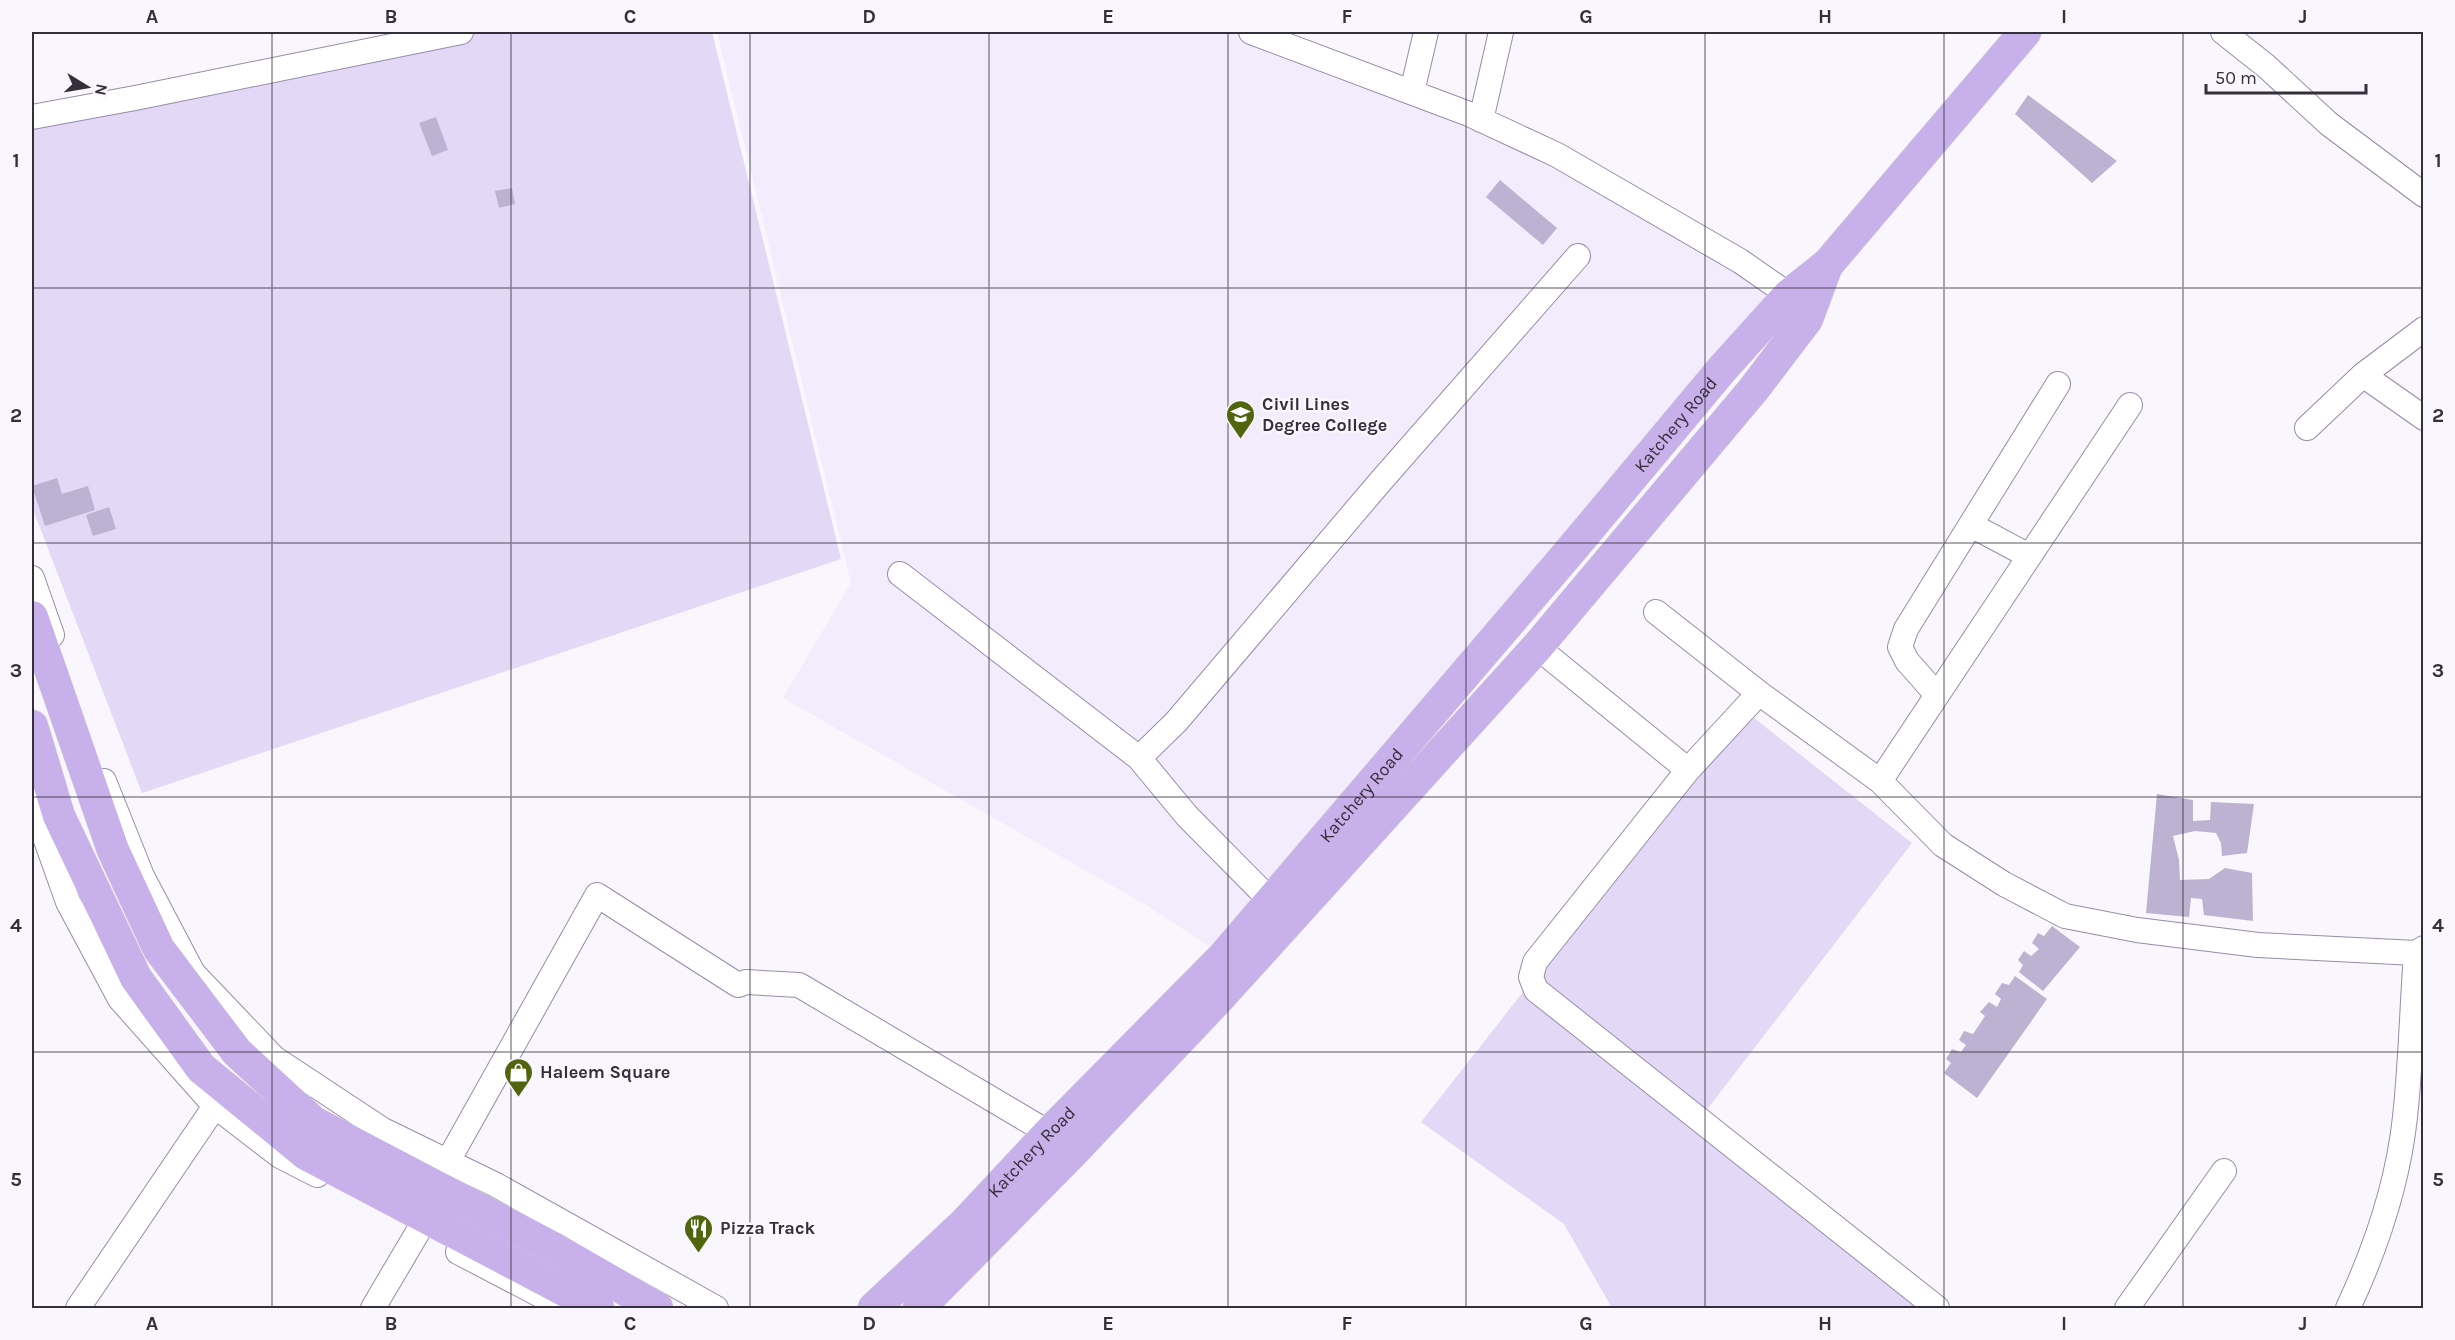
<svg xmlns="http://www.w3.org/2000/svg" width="2455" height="1340" font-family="Karla,sans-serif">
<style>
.built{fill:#f2ecfc}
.green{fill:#e3d8f6}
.building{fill:#bdb2d1}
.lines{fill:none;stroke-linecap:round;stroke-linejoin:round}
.minor-casing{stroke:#978caa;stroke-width:26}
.major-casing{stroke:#d6d5d8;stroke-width:33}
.minor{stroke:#fff;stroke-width:24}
.major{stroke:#c8b0ea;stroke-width:32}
.grid{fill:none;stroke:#332f3b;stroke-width:1.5;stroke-opacity:0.55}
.labels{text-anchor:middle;stroke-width:5;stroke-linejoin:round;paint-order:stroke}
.poi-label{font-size:18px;font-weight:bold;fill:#332f3b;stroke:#f9f6fd;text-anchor:start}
.street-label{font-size:18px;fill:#332f3b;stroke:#f9f6fd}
.neatline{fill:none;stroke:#332f3b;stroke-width:2}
.grid-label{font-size:20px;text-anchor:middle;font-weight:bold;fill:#332f3b}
</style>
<rect width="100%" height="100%" fill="#f9f6fd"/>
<path class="built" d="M717,32H1252L1469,114L1789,295L1224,956L1146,905L783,698L851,583Z"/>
<path class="green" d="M452,32H712L841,559L142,793L32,507V127Z
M1744,710L1912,843L1695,1125L1923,1308H1612L1564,1224L1421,1122Z"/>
<path class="building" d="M2028,95L2117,161L2092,183L2015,114Z
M436,117L448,150L432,156L419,123Z
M1500,180L1557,228L1543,245L1486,197Z
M512,188L515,204L499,208L495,191Z
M57,478L62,494L88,486L95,510L45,526L32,486Z
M109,507L116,529L93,536L86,515Z
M2157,794L2193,800V821L2210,820L2211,802L2254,804L2247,853L2222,856L2221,843L2216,833L2195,831L2173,836L2179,860L2180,880L2209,879L2225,868L2252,873L2253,921L2204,915L2202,899L2191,898L2189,917L2146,913Z
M2052,926L2080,947L2043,991L2019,972L2023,965L2018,960L2024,951L2031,956L2039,949L2032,943L2038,933L2044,936Z
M2015,976L2047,999L1977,1098L1944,1073L1951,1063L1946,1059L1952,1049L1961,1052L1966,1045L1959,1040L1964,1031L1973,1034L1985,1016L1980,1012L1989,1002L1997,1007L2001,999L1995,994L2002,983L2009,985Z"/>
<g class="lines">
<defs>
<path id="minor" d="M1251,32L1469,114L1557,155L1740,261L1789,295
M2223,32L2266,66L2329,124L2424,195
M1412,92L1426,32
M32,117L135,98L461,32
M1481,120L1501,32
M2363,375L2424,418
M2307,428L2363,375L2424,329
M1971,525L2029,556
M900,574L1139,758L1187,816L1282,912
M32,578L52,635
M1656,612L1759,693L1880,781L1943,845L2004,884L2065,916L2137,930L2258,945L2416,953L2424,948
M1537,647L1688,770
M1759,693L1688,770L1535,962L1531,977L1536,990L1937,1308
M1937,695L1907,661L1900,647L1906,629L2058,384
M1139,758L1176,722L1380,482L1578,256
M104,781L142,876L193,973L274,1058L383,1130L496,1185L716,1308
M1880,781L2130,405
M32,801L68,902L120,999L215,1106L280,1156L317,1175
M448,1161L597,895L738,985L746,982L799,985L1049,1133
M458,1252L565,1308
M78,1308L215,1106
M373,1308L419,1230
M2127,1308L2224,1171
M2348,1308C2376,1248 2398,1183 2405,1117C2411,1062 2412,1007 2416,953"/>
<g id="major">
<path d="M32,617L113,850L159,949L237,1052L313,1122L557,1250L657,1308"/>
<path d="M32,726L59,816L136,978L201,1068L306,1154L598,1308"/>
<path id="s1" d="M874,1308L965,1223L1049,1133L1224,956L1571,550L1723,368L1789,295L1828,264L2025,32"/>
<path d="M919,1308L1073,1152L1218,999L1537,647L1753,390L1807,319L1827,265"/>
</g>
</defs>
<use href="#minor" class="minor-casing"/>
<use href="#major" class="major-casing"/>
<use href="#minor" class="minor"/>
<use href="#major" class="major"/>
</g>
<path class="grid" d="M272,32V1308M511,32V1308M750,32V1308M989,32V1308M1228,32V1308M1466,32V1308M1705,32V1308M1944,32V1308M2183,32V1308M32,288H2424M32,543H2424M32,797H2424M32,1052H2424"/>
<defs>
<symbol id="university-pin" viewBox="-11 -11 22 30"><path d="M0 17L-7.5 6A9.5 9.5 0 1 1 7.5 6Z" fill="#51640e" stroke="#f9f6fd"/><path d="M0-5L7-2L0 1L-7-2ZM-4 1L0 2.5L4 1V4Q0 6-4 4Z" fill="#fff"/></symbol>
<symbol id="shop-pin" viewBox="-11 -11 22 30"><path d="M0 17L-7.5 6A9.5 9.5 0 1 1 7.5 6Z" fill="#51640e" stroke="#f9f6fd"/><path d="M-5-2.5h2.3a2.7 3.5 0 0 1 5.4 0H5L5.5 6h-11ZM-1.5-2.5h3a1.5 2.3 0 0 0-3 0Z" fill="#fff"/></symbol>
<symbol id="restaurant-pin" viewBox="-11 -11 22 30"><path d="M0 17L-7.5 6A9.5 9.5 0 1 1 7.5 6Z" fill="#51640e" stroke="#f9f6fd"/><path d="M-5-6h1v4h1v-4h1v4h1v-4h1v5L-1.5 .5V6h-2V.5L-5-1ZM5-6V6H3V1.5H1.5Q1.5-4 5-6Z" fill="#fff"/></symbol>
</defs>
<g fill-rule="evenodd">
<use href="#university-pin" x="1224" y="398" width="33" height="45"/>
<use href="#shop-pin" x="502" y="1056" width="33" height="45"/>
<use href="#restaurant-pin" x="682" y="1212" width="33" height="45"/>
</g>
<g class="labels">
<g class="poi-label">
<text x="1262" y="410">Civil Lines<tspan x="1262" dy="21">Degree College</tspan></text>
<text x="540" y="1078">Haleem Square</text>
<text x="720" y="1234">Pizza Track</text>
</g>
<g class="street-label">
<text dy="6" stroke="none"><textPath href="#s1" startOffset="1194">Katchery Road</textPath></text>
<text dy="6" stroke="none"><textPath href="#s1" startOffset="708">Katchery Road</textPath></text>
<text dy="6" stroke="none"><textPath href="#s1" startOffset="222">Katchery Road</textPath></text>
</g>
</g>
<rect width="2455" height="1340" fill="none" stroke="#f9f6fd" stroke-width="66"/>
<g transform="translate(87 87) rotate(101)" stroke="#f9f6fd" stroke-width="4.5" paint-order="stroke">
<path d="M0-4.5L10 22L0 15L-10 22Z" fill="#332f3b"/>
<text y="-9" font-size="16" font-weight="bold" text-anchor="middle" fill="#332f3b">N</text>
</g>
<path d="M2206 84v9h160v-9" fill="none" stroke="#332f3b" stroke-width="3"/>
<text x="2215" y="84" font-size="18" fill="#332f3b" stroke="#f9f6fd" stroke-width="4.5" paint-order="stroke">50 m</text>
<rect x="33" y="33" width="2389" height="1274" class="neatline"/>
<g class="grid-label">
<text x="152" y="23">A</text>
<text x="391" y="23">B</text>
<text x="630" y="23">C</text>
<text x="869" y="23">D</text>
<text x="1108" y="23">E</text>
<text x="1347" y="23">F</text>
<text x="1586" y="23">G</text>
<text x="1825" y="23">H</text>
<text x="2064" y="23">I</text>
<text x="2303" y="23">J</text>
<text x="16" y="167">1</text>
<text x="2438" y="167">1</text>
<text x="16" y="422">2</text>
<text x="2438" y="422">2</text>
<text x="16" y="677">3</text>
<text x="2438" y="677">3</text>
<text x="16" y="932">4</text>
<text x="2438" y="932">4</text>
<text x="16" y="1186">5</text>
<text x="2438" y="1186">5</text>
<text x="152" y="1330">A</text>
<text x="391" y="1330">B</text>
<text x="630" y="1330">C</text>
<text x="869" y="1330">D</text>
<text x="1108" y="1330">E</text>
<text x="1347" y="1330">F</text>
<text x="1586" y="1330">G</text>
<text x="1825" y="1330">H</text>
<text x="2064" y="1330">I</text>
<text x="2303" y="1330">J</text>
</g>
</svg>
